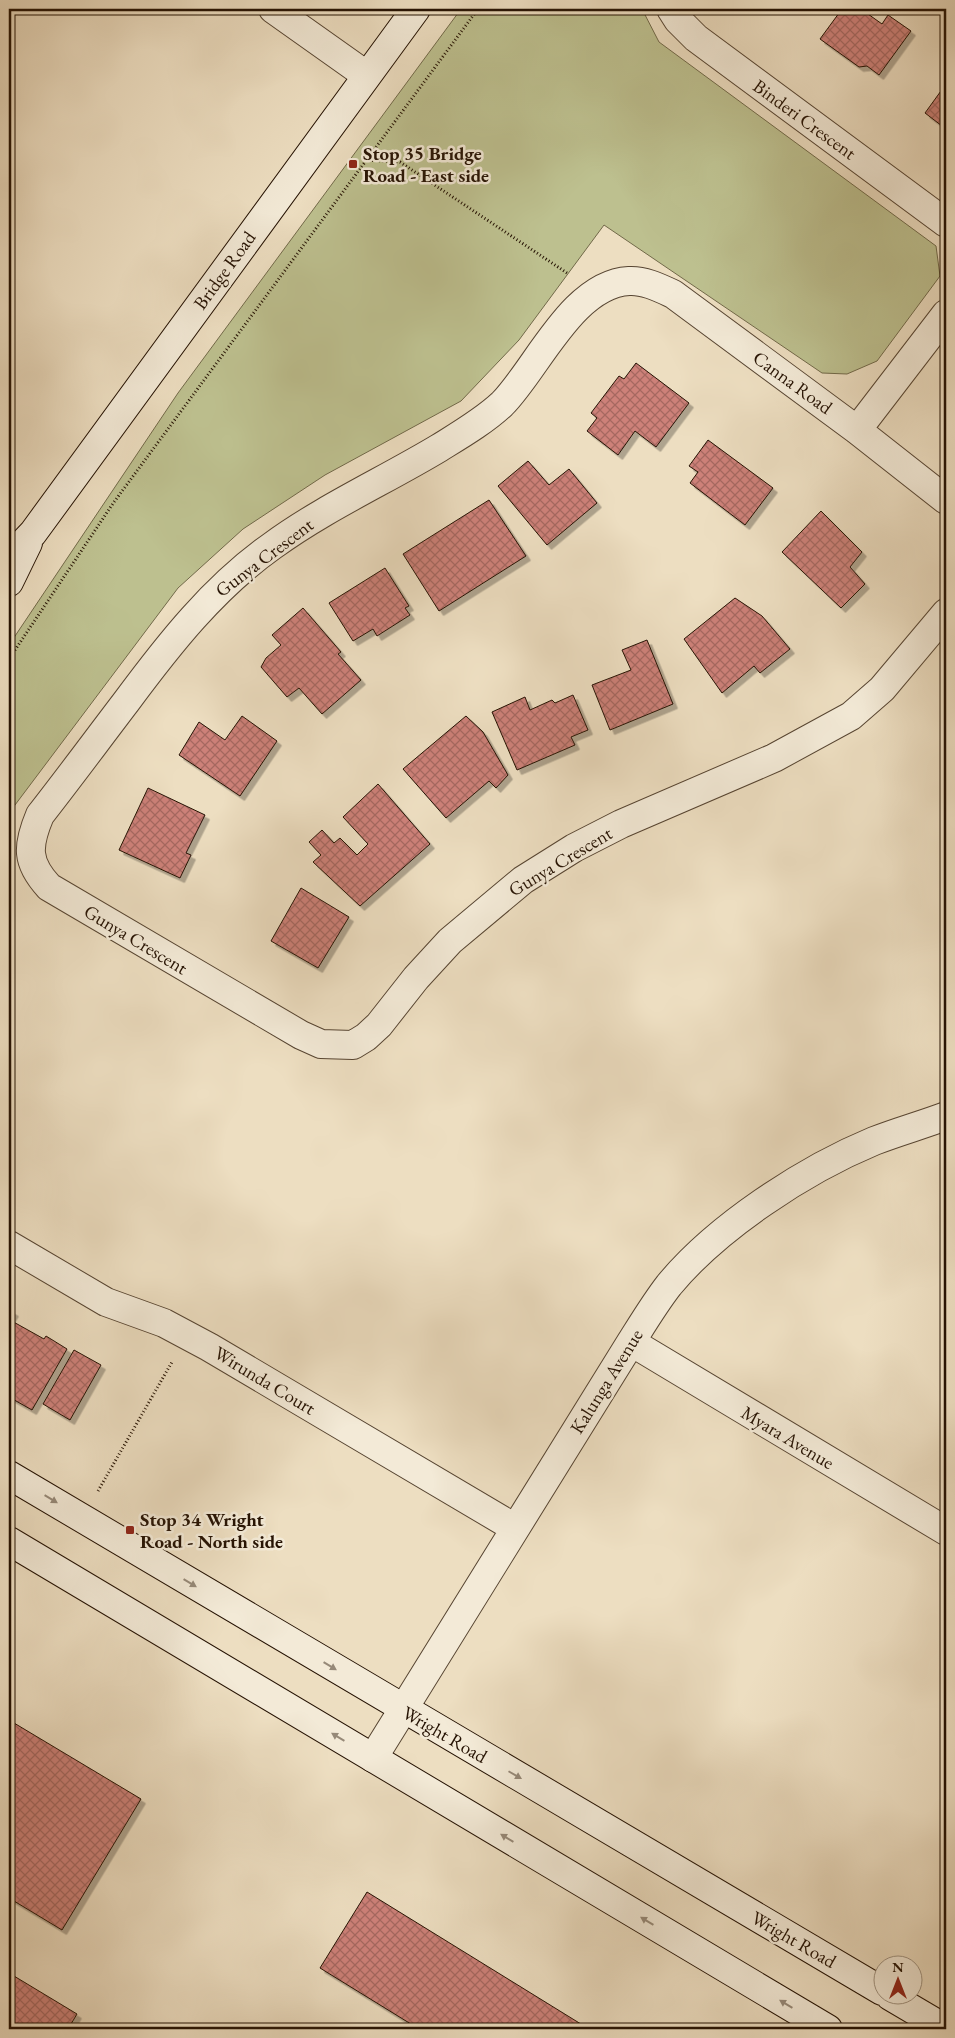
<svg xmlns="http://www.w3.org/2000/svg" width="955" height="2038" font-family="'EB Garamond',serif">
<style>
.grass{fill:#bdc08f;stroke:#716949}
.building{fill:url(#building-cross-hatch);stroke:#251203;filter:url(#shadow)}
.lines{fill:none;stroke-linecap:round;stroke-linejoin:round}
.minor-casing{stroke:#574532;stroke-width:30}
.secondary-casing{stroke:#251203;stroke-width:30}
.path{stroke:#251203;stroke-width:3;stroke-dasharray:1 2.5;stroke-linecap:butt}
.minor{stroke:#f3ead7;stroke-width:28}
.secondary{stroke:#f3ead7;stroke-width:28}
.oneway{fill:#968978}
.poi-dot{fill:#8f2418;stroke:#f3ead7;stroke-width:2}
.labels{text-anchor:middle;stroke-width:5;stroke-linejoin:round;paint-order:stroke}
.street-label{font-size:19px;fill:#251203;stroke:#f3ead7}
.poi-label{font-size:19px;font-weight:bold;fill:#251203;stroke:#f3ead7;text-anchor:start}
</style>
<defs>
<pattern id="building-cross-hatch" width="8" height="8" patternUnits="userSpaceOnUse" patternTransform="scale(1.25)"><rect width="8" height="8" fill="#cd8179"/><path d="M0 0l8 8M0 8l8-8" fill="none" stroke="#a66861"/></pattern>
<filter id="shadow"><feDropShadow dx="4.5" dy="4.5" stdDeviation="0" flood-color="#0004"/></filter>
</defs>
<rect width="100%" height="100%" fill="#eddec1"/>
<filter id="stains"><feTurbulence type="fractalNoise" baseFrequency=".004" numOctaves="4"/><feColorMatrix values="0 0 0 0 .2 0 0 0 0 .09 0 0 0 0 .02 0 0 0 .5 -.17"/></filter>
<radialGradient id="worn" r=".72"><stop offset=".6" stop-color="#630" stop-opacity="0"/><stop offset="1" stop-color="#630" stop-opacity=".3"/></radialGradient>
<path class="grass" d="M461,9H642L659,42L936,246L940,276L877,361L847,374L822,373L604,225L519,340L461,401L325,475L243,529L178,588L9,813V645L178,393Z"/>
<path class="building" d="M842,9H861L882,24L888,15L911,31L879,75L867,66L859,67L820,39Z
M946,84V129L925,113Z
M636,363L689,403L656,447L635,431L618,455L587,431L597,418L591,413L619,376L624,379Z
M708,440L773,488L745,525L690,483L698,472L689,466Z
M528,461L549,485L569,469L597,503L547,545L498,486Z
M489,500L526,556L439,611L403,554Z
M821,511L862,552L850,567L865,584L841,608L782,552Z
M385,568L409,606L405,608L410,615L377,636L373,629L353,641L329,603Z
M735,598L762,616L790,649L760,673L754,666L722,693L684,639Z
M303,608L341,652L338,654L361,680L322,714L299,688L287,697L261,667L266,658L281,645L272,635Z
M647,640L673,704L610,730L592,685L631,670L622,650Z
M573,695L588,730L571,737L575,745L517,770L492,712L525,697L530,710L552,700L555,703Z
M242,716L277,741L240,796L179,755L199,722L225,740Z
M466,716L483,732L508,775L496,788L489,781L446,818L403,769Z
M378,784L430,844L360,906L313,862L321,855L309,842L322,830L334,843L340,838L357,855L368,844L343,817Z
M148,788L205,815L186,853L191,855L180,878L119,850Z
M301,888L349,917L318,968L271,941Z
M9,1309L14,1312L9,1320Z
M10,1320L44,1339L46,1336L67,1349L32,1410L9,1397Z
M74,1350L101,1365L70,1420L43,1404Z
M9,1720L141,1799L62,1930L9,1898Z
M367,1892L589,2029H419L320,1968Z
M9,1973L77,2014L68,2029H9Z"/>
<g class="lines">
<defs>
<path id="minor" d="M273,9L366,75
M671,9L678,20L696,38L946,223
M857,430L946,314
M946,500L857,430L673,294C660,288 644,280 629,281C572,284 537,369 502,404C484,421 460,435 439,448C384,481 324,508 272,546C213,588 169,644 126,702C97,740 69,778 40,815C27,846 26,862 49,887L301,1035L321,1044L353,1045L366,1037L379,1025L416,978L450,941L523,880L574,848L621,824L774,758L851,716L882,689L946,613
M9,1245L106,1302L164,1323L209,1347L515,1528
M631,1342L946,1531
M373,1758L631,1342C643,1323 655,1303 669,1285C717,1227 804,1170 874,1141C897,1132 922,1125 946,1116"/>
<path id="secondary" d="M9,558L33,533L416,9
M9,582L28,543
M9,1475L882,1991
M9,1541L828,2029
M890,1996L946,2029"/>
</defs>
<use href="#minor" class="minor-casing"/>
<use href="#secondary" class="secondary-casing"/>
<path class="path" d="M365,160L400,162L567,273
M9,659L114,502L478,9
M98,1491L172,1362"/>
<use href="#minor" class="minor"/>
<use href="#secondary" class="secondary"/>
</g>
<defs><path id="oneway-solid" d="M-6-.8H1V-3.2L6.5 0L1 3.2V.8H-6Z" transform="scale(1.25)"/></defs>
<g class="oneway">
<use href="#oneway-solid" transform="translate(51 1499) rotate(31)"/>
<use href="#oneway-solid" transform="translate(190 1583) rotate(31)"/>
<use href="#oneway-solid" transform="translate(330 1666) rotate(31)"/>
<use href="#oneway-solid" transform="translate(338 1737) rotate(-149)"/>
<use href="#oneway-solid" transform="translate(515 1775) rotate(30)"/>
<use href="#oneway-solid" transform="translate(507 1838) rotate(-149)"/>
<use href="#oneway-solid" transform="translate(647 1921) rotate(-149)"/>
<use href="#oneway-solid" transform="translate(786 2004) rotate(-149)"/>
</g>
<g class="poi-dot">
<rect x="348" y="159" width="10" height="10" rx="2.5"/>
<rect x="125" y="1525" width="10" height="10" rx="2.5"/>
</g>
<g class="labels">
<g class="street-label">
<text transform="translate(805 119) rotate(36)" y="7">Binderi Crescent</text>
<text transform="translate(224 270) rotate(-54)" y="7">Bridge Road</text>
<text transform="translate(793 382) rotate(36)" y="7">Canna Road</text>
<text transform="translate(264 557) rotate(-37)" y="7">Gunya Crescent</text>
<text transform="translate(560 861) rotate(-31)" y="7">Gunya Crescent</text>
<text transform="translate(136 939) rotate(31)" y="7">Gunya Crescent</text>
<text transform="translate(265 1380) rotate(31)" y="7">Wirunda Court</text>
<text transform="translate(606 1381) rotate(-58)" y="7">Kalunga Avenue</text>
<text transform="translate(788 1437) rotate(31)" y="7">Myara Avenue</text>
<text transform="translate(445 1734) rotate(30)" y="7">Wright Road</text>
<text transform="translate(794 1939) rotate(30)" y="7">Wright Road</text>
</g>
<g class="poi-label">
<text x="363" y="160">Stop 35 Bridge<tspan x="363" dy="22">Road - East side</tspan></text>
<text x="140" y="1526">Stop 34 Wright<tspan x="140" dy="22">Road - North side</tspan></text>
</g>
</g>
<rect width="955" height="2038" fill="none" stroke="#eddec1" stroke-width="30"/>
<rect x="10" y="10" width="935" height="2018" fill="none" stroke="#251203" stroke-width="2.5"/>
<rect x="15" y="15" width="925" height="2008" fill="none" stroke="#251203"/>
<g transform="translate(898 1980)"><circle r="24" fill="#f3ead7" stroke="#a19482"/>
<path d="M0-4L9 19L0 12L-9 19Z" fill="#8f2418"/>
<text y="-8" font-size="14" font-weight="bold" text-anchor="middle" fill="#251203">N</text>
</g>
<rect width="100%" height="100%" filter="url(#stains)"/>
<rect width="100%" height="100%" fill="url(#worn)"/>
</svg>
